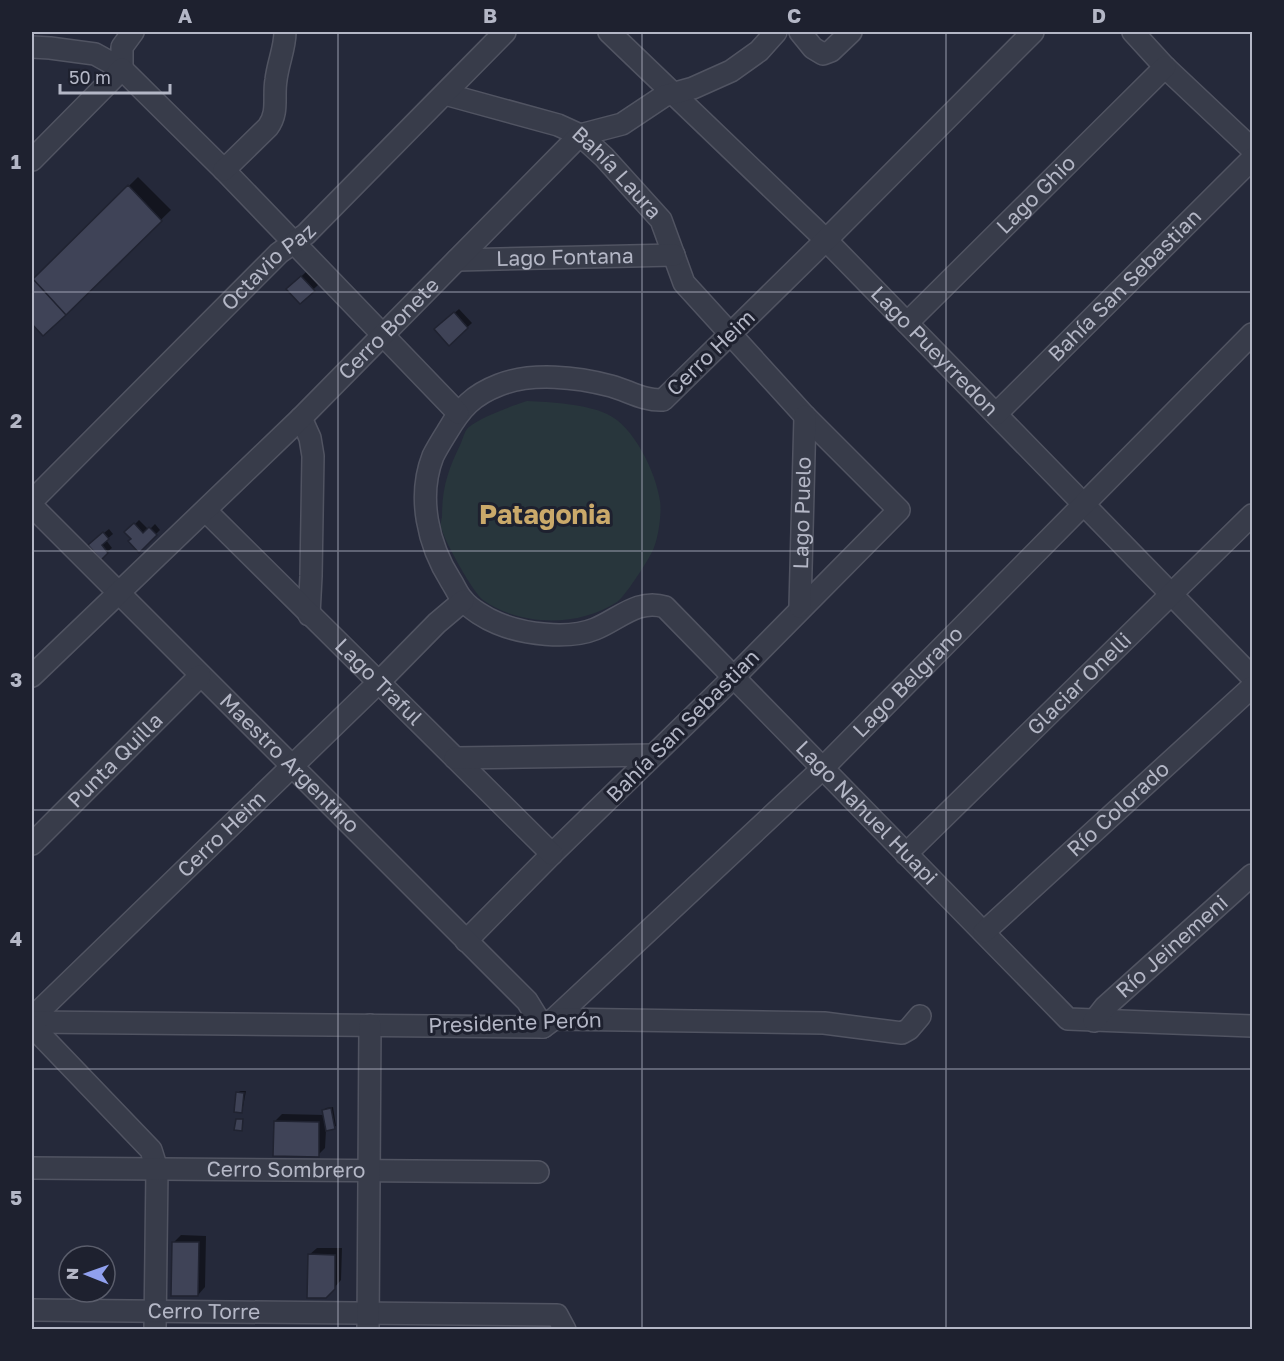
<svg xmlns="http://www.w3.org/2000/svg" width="1284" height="1361" font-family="'Golos Text',sans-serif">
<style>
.green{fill:#28363c}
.shadow{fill:#0007}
.building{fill:#3f4357;stroke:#202331;stroke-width:1.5}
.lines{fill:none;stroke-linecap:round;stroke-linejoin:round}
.minor-casing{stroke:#515462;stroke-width:24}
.minor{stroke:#383c4a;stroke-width:21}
.grid{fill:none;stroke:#b4b7c6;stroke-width:1.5;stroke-opacity:0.55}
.labels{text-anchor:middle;stroke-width:6;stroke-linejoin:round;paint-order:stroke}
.street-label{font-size:21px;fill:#b4b7c6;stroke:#1e212f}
.district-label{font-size:27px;font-weight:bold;fill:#caa96a;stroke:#1e212f}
.neatline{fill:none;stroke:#b4b7c6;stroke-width:2}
.grid-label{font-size:20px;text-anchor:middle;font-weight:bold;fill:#b4b7c6}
</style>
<rect width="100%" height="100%" fill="#25293a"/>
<path class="green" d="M527,401C551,402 586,404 607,414C634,426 656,473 660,501C662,514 658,543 651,554C645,565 626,595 617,602C579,627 521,627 483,600C474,594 445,542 442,530C440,526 441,521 442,517C442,487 448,470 461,443C463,438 465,430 469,427C479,418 514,405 527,401Z"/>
<path class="shadow" d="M138,177L171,210L43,334L32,322V280L33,281L42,272Z
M306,272L318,285L300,302L288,289Z
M459,309L472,323L449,344L436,329Z
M139,520L149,530L155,524L160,530L139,551L127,532Z
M109,529L113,534L106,540L112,548L107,552L95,540Z
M240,1091H246L242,1112L238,1093Z
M333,1107L336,1126L326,1130L325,1148L318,1155L275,1121L282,1114L325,1115L324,1110L326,1108Z
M181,1235L206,1236L205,1287L198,1295L174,1242Z
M317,1248H342L341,1280L326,1297L309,1255Z"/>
<path class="building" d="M128,185L162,221L66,315L33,279Z
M301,276L315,291L300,304L286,289Z
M33,279L66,315L43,336L32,324Z
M454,312L468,328L449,346L434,329Z
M134,523L143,533L149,527L157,535L139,553L128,541L131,539L124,532Z
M103,532L109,539L102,545L108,553L101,560L88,545Z
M236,1092L244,1093L242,1113L234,1112Z
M331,1108L335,1129L326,1131L322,1110Z
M236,1119H243L242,1131L234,1130Z
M274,1121L319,1122V1157L273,1156Z
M172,1242H199L198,1296H171Z
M308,1254L335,1255V1289L326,1298H307Z"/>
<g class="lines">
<defs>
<g id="minor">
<path id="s1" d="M609,32L826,240L1252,677"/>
<path d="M800,32L813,48L823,54L831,51L851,32"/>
<path id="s2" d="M1033,32L826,240L663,400C644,401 629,391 611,386C577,377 532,372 499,385C473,395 461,408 447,432C442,440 437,448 433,456C417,497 428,545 451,581C455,587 458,595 463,600C470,609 487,619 497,623C523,634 568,640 595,629C618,620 638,598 665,607L1068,1019L1252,1026"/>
<path d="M1133,32L1165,67L1252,149"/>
<path d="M32,47L50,48L95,54L122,69V47L133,32"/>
<path id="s3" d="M445,94L558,125L580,135L604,157L661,220L684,283L805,416L899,510L734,677L552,854L466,941"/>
<path d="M32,160L122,69L224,170L458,413"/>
<path d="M224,170L268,127C279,112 273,97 276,80C278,63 285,48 285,32"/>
<path id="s4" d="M457,260L674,255"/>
<path id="s5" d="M907,323L1165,67"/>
<path id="s6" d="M996,414L1252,159"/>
<path d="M301,418L310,438L313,456L311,576L309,615"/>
<path id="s7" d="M32,501L279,253L306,234L505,32"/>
<path id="s8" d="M32,506L527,1001L543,1027"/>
<path id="s9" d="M206,511L552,854"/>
<path id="s10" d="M800,607L805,416"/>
<path id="s11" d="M32,676L301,418L580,135L622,124L664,96L693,88L731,71L759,51L776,32"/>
<path d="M455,758L653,755"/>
<path id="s12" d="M32,844L200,676"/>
<path id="s13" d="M906,854L1252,515"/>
<path id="s14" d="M984,932L1252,687"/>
<path id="s15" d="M32,1018L378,683L437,623L463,601"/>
<path id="s16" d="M554,1019L823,768L1252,334"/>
<path id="s17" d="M1094,1021L1105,1007L1252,875"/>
<path d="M32,1022L543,1027L554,1019L824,1023L902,1033L909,1029L920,1016"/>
<path d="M32,1026L151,1150L157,1169L155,1330"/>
<path id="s18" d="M32,1168L538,1172"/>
<path id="s19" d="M32,1310L557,1315L565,1330"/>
<path d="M368,1330L370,1025"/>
</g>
</defs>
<use href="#minor" class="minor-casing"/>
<use href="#minor" class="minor"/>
</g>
<path class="grid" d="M338,32V1330M642,32V1330M946,32V1330M32,292H1252M32,551H1252M32,810H1252M32,1069H1252"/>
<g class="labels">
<g class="street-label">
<text dy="7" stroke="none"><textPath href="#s3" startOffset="194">Bahía Laura</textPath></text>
<text dy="7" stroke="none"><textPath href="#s5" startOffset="182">Lago Ghio</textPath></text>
<text dy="7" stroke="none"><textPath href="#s4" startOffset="108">Lago Fontana</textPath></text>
<text dy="7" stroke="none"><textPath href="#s7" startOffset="333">Octavio Paz</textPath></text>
<text dy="7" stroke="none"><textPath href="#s6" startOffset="182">Bahía San Sebastian</textPath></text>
<text dy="7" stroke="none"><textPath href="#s11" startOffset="498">Cerro Bonete</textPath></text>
<text dy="7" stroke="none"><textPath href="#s1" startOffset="456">Lago Pueyrredon</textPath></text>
<text transform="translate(711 353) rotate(-44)" y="7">Cerro Heim</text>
<text dy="7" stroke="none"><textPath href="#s10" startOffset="94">Lago Puelo</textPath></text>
<text dy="7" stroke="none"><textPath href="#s16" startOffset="489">Lago Belgrano</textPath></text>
<text dy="7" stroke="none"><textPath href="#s9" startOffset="243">Lago Traful</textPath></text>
<text dy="7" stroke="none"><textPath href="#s13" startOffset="243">Glaciar Onelli</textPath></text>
<text transform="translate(683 726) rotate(-45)" y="7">Bahía San Sebastian</text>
<text dy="7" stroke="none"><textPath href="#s12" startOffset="118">Punta Quilla</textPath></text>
<text dy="7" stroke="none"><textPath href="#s8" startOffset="364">Maestro Argentino</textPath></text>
<text dy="7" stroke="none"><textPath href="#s14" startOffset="182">Río Colorado</textPath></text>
<text dy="7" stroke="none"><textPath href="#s2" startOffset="1448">Lago Nahuel Huapi</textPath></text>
<text dy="7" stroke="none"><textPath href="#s15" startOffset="264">Cerro Heim</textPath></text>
<text dy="7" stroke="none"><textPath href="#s17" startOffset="108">Río Jeinemeni</textPath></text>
<text transform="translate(515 1023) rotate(-2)" y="7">Presidente Perón</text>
<text dy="7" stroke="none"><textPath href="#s18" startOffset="254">Cerro Sombrero</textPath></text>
<text dy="7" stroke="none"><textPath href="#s19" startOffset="172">Cerro Torre</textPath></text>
</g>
<g class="district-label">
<text x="545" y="524">Patagonia</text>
</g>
</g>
<rect width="1284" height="1361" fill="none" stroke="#1e212f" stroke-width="66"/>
<g transform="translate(87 1274) rotate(271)"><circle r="28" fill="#1e212f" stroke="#5a5d6b" stroke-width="1.5"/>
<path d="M0-4.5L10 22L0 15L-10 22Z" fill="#90a0ee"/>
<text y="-9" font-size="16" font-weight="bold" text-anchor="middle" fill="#b4b7c6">N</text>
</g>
<path d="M60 84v9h110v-9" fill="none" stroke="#b4b7c6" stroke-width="3"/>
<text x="69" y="84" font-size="18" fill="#b4b7c6" stroke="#1e212f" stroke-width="4.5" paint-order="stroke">50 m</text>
<rect x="33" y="33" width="1218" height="1295" class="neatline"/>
<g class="grid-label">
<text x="185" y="23">A</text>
<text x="490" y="23">B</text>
<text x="794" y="23">C</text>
<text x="1099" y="23">D</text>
<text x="16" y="169">1</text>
<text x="16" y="428">2</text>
<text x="16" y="687">3</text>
<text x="16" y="946">4</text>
<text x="16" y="1205">5</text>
</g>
</svg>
